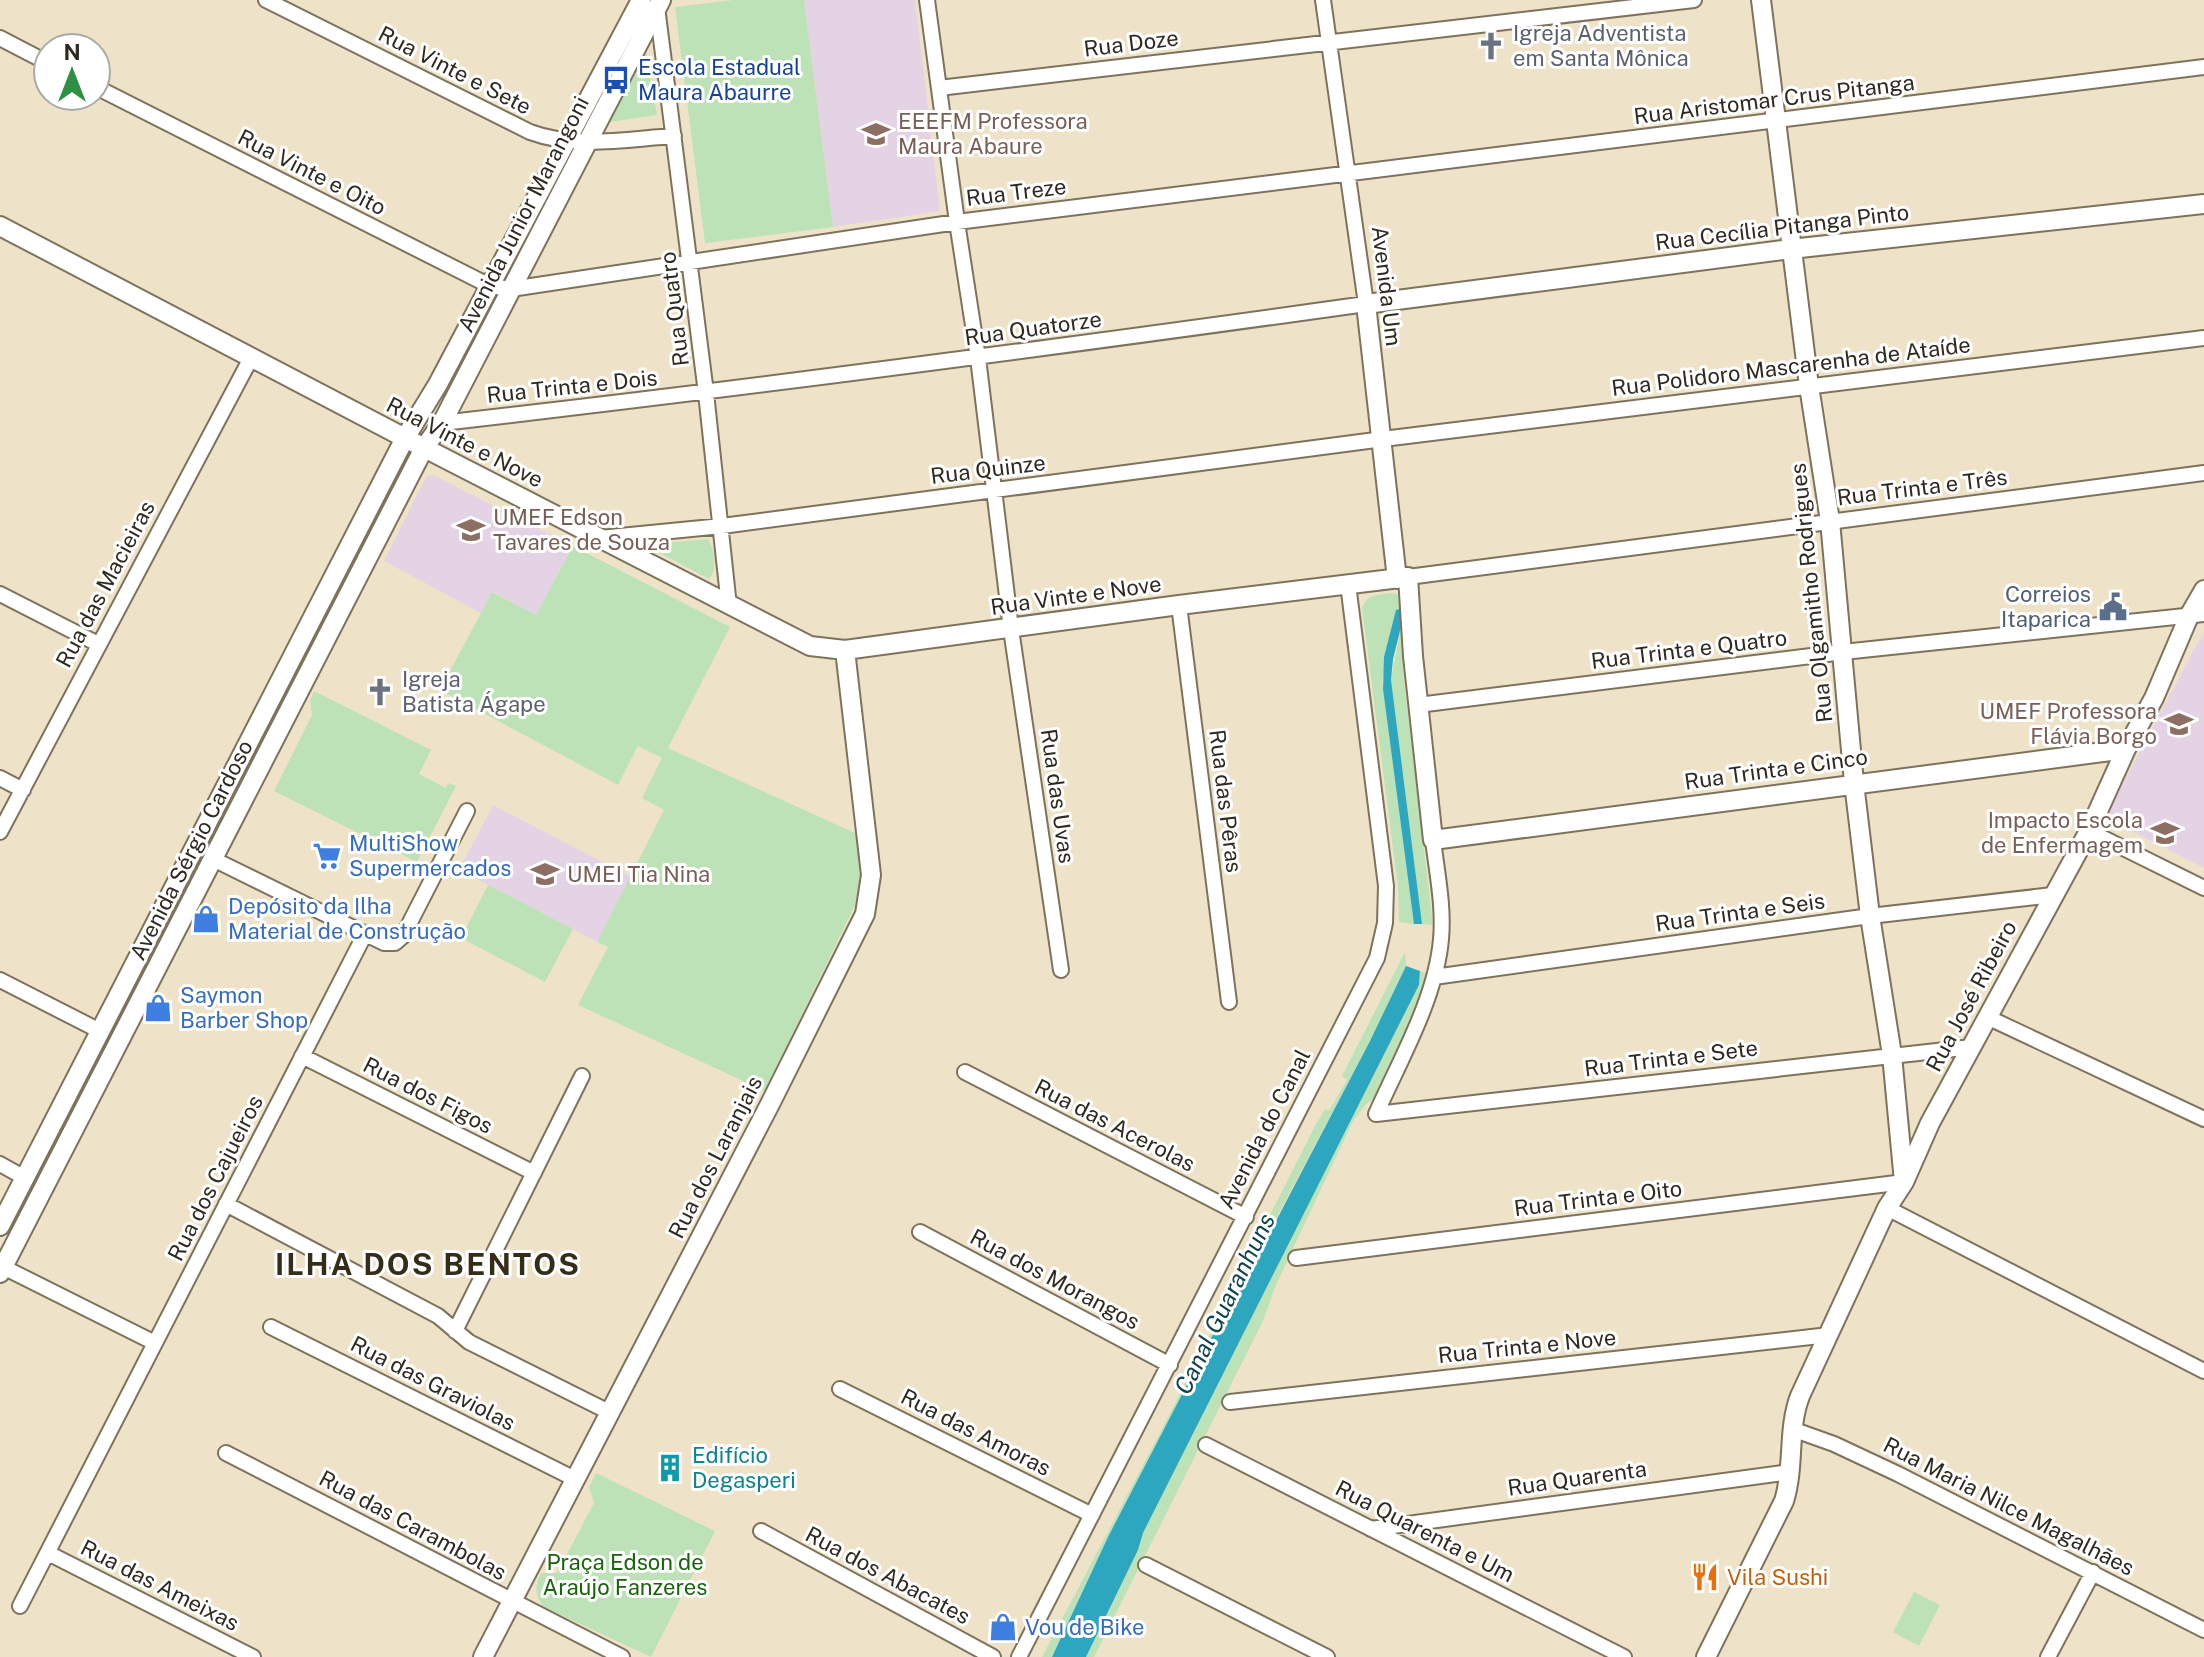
<svg xmlns="http://www.w3.org/2000/svg" width="2204" height="1657" font-family="'Public Sans',sans-serif">
<style>
.education{fill:#e4d3e5}
.green{fill:#bee2b8}
.water{fill:#2da7bf}
.lines{fill:none;stroke-linecap:round;stroke-linejoin:round}
.minor-casing{stroke:#7d735c;stroke-width:18}
.tertiary-casing{stroke:#7d735c;stroke-width:22}
.minor{stroke:#fff;stroke-width:14}
.tertiary{stroke:#fff;stroke-width:18}
.labels{text-anchor:middle;stroke-width:6;stroke-linejoin:round;paint-order:stroke}
.worship-label{font-size:22px;fill:#5b616d;stroke:#fff;text-anchor:start}
.street-label{font-size:22px;fill:#2e2a20;stroke:#fff}
.transit-label{font-size:22px;fill:#164399;stroke:#fff;text-anchor:start}
.education-label{font-size:22px;fill:#785e54;stroke:#fff;text-anchor:start}
.service-label{font-size:22px;fill:#4e5e75;stroke:#fff;text-anchor:end}
.shop-label{font-size:22px;fill:#366cbe;stroke:#fff;text-anchor:start}
.culture-label{font-size:22px;fill:#0d838f;stroke:#fff;text-anchor:start}
.park-label{font-size:22px;fill:#18630b;stroke:#fff}
.food-label{font-size:22px;fill:#c56008;stroke:#fff;text-anchor:start}
.water-label{font-size:24px;font-style:italic;fill:#10434e;stroke:#fff}
.district-label{font-size:30px;font-weight:bold;letter-spacing:2px;fill:#362d18;stroke:#fff}
</style>
<rect width="100%" height="100%" fill="#eee3c9"/>
<path class="education" d="M804,0H915L940,211L833,227Z
M433,475L573,546L536,615L493,592L481,613L384,561L426,477Z
M2204,631V868L2105,817Z
M493,805L631,877L597,942L459,870Z"/>
<path class="green" d="M733,0H804L833,227L705,243L675,7Z
M645,44L657,115L603,123Z
M393,480L396,482L316,635L313,634Z
M708,539C714,547 718,571 709,579L648,547L651,544Z
M573,546L730,627L668,748L857,834L860,876L855,905L765,1091L578,1005L608,947L597,942L664,810L642,798L662,758L638,746L618,785L440,690L492,592L536,615Z
M1393,593L1401,596L1406,607L1396,610L1382,681L1414,924L1399,922L1398,887L1362,608C1367,593 1379,595 1393,593Z
M1401,627L1404,681L1433,925L1422,924L1391,680Z
M314,691L431,750L419,774L446,788L448,783L456,786L417,862L274,791L312,715L310,701Z
M488,885L573,929L545,982L461,938Z
M1405,952L1406,966L1370,1041L1108,1537L1052,1657H1042L1161,1431L1316,1124L1325,1109L1329,1111L1347,1080L1342,1076Z
M1420,971L1426,973L1422,989L1380,1094L1366,1104L1353,1121L1275,1287L1263,1321L1094,1657H1086L1138,1550L1143,1533L1419,985Z
M596,1473L715,1531L651,1657L544,1607C535,1596 534,1586 541,1573H557L594,1503L589,1487Z
M1914,1592L1940,1605L1919,1646L1893,1632Z"/>
<path class="water" d="M1406,607L1393,659L1391,680L1422,924H1414L1383,689L1384,657L1396,610Z
M1406,966L1420,971L1419,985L1143,1533L1138,1550L1086,1657H1052L1108,1537L1243,1277L1254,1263L1370,1041Z"/>
<g class="lines">
<defs>
<path id="minor" d="M266,0L530,132C576,149 626,139 674,136
M927,0L957,222L978,358L1011,629L1061,970
M657,7L706,393L729,606
M0,38L48,63
M96,87L490,286L511,289L957,222L2204,67
M939,88L1694,0
M442,423C750,388 1058,347 1366,304L1323,0
M600,538L722,526L1383,439L2204,338
M1408,577L2204,473
M0,594L98,644
M1179,605L1229,1002
M1418,705L1843,652L2204,614
M0,778L23,790
M2089,831L2204,888
M0,832L251,358
M213,859L384,943H395L403,936L467,811
M1434,977L1870,916L2053,895
M0,980L100,1031
M1987,1017L2204,1119
M302,1056L534,1173
M965,1072L1246,1217
M1376,1114L1972,1047
M1376,1114C1400,1060 1436,998 1441,939C1444,907 1437,873 1433,840
M0,1164L25,1178
M226,1204L438,1316L469,1342L609,1412
M1887,1208L2204,1371
M920,1232L1170,1365
M1296,1258L1904,1182
M3,1267L155,1343
M271,1327L575,1479
M455,1331L582,1076
M840,1389L1092,1515
M1230,1402L1829,1335
M1792,1429L1834,1444L1898,1474L2204,1630
M1206,1445L1624,1657
M226,1453L622,1657
M1371,1529L1790,1472
M761,1531L993,1657
M48,1553L253,1657
M1146,1565L1327,1657
M20,1606L365,934
M1019,1657L1377,958L1385,923L1386,886L1348,584
M2048,1657L2093,1572"/>
<path id="tertiary" d="M1761,0L1809,386L1830,521L1854,783L1870,916L1892,1055L1904,1182
M0,226L405,438L810,646L845,650L1179,605L1408,577L1413,656L1433,840L2126,749
M1397,579L1366,304L1791,249L2204,204
M0,1226L405,438L438,384L641,0
M0,1273L424,448L442,423L661,0
M483,1657L770,1104L865,914L871,875L845,650
M1706,1657L1784,1501C1795,1466 1787,1430 1800,1396L1887,1208L1904,1182L1930,1123L2089,831L2126,749L2154,698L2189,616L2204,590"/>
</defs>
<use href="#minor" class="minor-casing"/>
<use href="#tertiary" class="tertiary-casing"/>
<use href="#minor" class="minor"/>
<use href="#tertiary" class="tertiary"/>
</g>
<defs>
<symbol id="church-bare" viewBox="-9 -9 18 18"><path d="M-1.2-6h2.4v3.5h3.3v2.4h-3.3V6h-2.4V-.1h-3.3v-2.4h3.3Z" fill="#6b7280" stroke="#fff" stroke-width="2.5" paint-order="stroke"/></symbol>
<symbol id="bus-bare" viewBox="-9 -9 18 18"><path d="M-5-6H5V4H4V6H2V4H-2V6H-4V4H-5ZM-3.5-4V0h7V-4ZM-3.5 1.2v1.5H-2V1.2ZM2 1.2v1.5H3.5V1.2Z" fill="#1a4fb4" stroke="#fff" stroke-width="2.5" paint-order="stroke"/></symbol>
<symbol id="school-bare" viewBox="-9 -9 18 18"><path d="M0-5L7-2L0 1L-7-2ZM-4 1L0 2.5L4 1V4Q0 6-4 4Z" fill="#8d6e63" stroke="#fff" stroke-width="2.5" paint-order="stroke"/></symbol>
<symbol id="civic-bare" viewBox="-9 -9 18 18"><path d="M-.6-6.5H3V-4.5H.6V-3L4-1V1h2V6H-6V1h2V-1L-.6-3ZM-1.2 2.5V6h2.4V2.5Z" fill="#5c6f8a" stroke="#fff" stroke-width="2.5" paint-order="stroke"/></symbol>
<symbol id="university-bare" viewBox="-9 -9 18 18"><path d="M0-5L7-2L0 1L-7-2ZM-4 1L0 2.5L4 1V4Q0 6-4 4Z" fill="#8d6e63" stroke="#fff" stroke-width="2.5" paint-order="stroke"/></symbol>
<symbol id="supermarket-bare" viewBox="-9 -9 18 18"><path d="M-6-5.5h2.5l.6 2H6L4.5 2H-2.5L-4.4-4H-6ZM-1.5 3.2a1.3 1.3 0 1 0 .1 0ZM3 3.2a1.3 1.3 0 1 0 .1 0Z" fill="#3f7fe0" stroke="#fff" stroke-width="2.5" paint-order="stroke"/></symbol>
<symbol id="shop-bare" viewBox="-9 -9 18 18"><path d="M-5-2.5h2.3a2.7 3.5 0 0 1 5.4 0H5L5.5 6h-11ZM-1.5-2.5h3a1.5 2.3 0 0 0-3 0Z" fill="#3f7fe0" stroke="#fff" stroke-width="2.5" paint-order="stroke"/></symbol>
<symbol id="building-bare" viewBox="-9 -9 18 18"><path d="M-4-6H4V6H1V3H-1V6H-4ZM-2.5-4.3h1.7v1.8h-1.7ZM.8-4.3h1.7v1.8H.8ZM-2.5-1h1.7V.8h-1.7ZM.8-1h1.7V.8H.8Z" fill="#0f9aa8" stroke="#fff" stroke-width="2.5" paint-order="stroke"/></symbol>
<symbol id="restaurant-bare" viewBox="-9 -9 18 18"><path d="M-5-6h1v4h1v-4h1v4h1v-4h1v5L-1.5 .5V6h-2V.5L-5-1ZM5-6V6H3V1.5H1.5Q1.5-4 5-6Z" fill="#e8710a" stroke="#fff" stroke-width="2.5" paint-order="stroke"/></symbol>
</defs>
<g fill-rule="evenodd">
<use href="#church-bare" x="1471" y="26" width="40" height="40"/>
<use href="#bus-bare" x="596" y="60" width="40" height="40"/>
<use href="#school-bare" x="856" y="114" width="40" height="40"/>
<use href="#school-bare" x="451" y="510" width="40" height="40"/>
<use href="#civic-bare" x="2093" y="587" width="40" height="40"/>
<use href="#church-bare" x="360" y="672" width="40" height="40"/>
<use href="#school-bare" x="2159" y="704" width="40" height="40"/>
<use href="#university-bare" x="2145" y="813" width="40" height="40"/>
<use href="#supermarket-bare" x="307" y="836" width="40" height="40"/>
<use href="#school-bare" x="525" y="854" width="40" height="40"/>
<use href="#shop-bare" x="186" y="899" width="40" height="40"/>
<use href="#shop-bare" x="138" y="988" width="40" height="40"/>
<use href="#building-bare" x="650" y="1448" width="40" height="40"/>
<use href="#restaurant-bare" x="1685" y="1557" width="40" height="40"/>
<use href="#shop-bare" x="983" y="1607" width="40" height="40"/>
</g>
<g class="labels">
<g class="worship-label">
<text x="1513" y="41">Igreja Adventista<tspan x="1513" dy="25">em Santa Mônica</tspan></text>
<text x="402" y="687">Igreja<tspan x="402" dy="25">Batista Ágape</tspan></text>
</g>
<g class="street-label">
<text transform="translate(1131 43) rotate(-7)" y="8">Rua Doze</text>
<text transform="translate(455 70) rotate(27)" y="8">Rua Vinte e Sete</text>
<text transform="translate(1774 99) rotate(-7)" y="8">Rua Aristomar Crus Pitanga</text>
<text transform="translate(312 172) rotate(27)" y="8">Rua Vinte e Oito</text>
<text transform="translate(1016 192) rotate(-7)" y="8">Rua Treze</text>
<text transform="translate(523 214) rotate(-63)" y="8">Avenida Junior Marangoni</text>
<text transform="translate(1782 227) rotate(-7)" y="8">Rua Cecília Pitanga Pinto</text>
<text transform="translate(1387 286) rotate(83)" y="8">Avenida Um</text>
<text transform="translate(674 309) rotate(-97)" y="8">Rua Quatro</text>
<text transform="translate(1033 328) rotate(-8)" y="8">Rua Quatorze</text>
<text transform="translate(1791 366) rotate(-7)" y="8">Rua Polidoro Mascarenha de Ataíde</text>
<text transform="translate(572 386) rotate(-6)" y="8">Rua Trinta e Dois</text>
<text transform="translate(465 442) rotate(27)" y="8">Rua Vinte e Nove</text>
<text transform="translate(988 469) rotate(-7)" y="8">Rua Quinze</text>
<text transform="translate(1922 487) rotate(-7)" y="8">Rua Trinta e Três</text>
<text transform="translate(105 584) rotate(-62)" y="8">Rua das Macieiras</text>
<text transform="translate(1811 593) rotate(-96)" y="8">Rua Olgamitho Rodrigues</text>
<text transform="translate(1076 595) rotate(-8)" y="8">Rua Vinte e Nove</text>
<text transform="translate(1689 649) rotate(-7)" y="8">Rua Trinta e Quatro</text>
<text transform="translate(1776 769) rotate(-8)" y="8">Rua Trinta e Cinco</text>
<text transform="translate(1058 796) rotate(82)" y="8">Rua das Uvas</text>
<text transform="translate(1226 801) rotate(83)" y="8">Rua das Pêras</text>
<text transform="translate(191 850) rotate(-63)" y="8">Avenida Sérgio Cardoso</text>
<text transform="translate(1740 912) rotate(-8)" y="8">Rua Trinta e Seis</text>
<text transform="translate(1971 996) rotate(-62)" y="8">Rua José Ribeiro</text>
<text transform="translate(1671 1058) rotate(-7)" y="8">Rua Trinta e Sete</text>
<text transform="translate(428 1095) rotate(27)" y="8">Rua dos Figos</text>
<text transform="translate(1115 1125) rotate(27)" y="8">Rua das Acerolas</text>
<text transform="translate(1264 1129) rotate(-63)" y="8">Avenida do Canal</text>
<text transform="translate(715 1157) rotate(-63)" y="8">Rua dos Laranjais</text>
<text transform="translate(215 1178) rotate(-63)" y="8">Rua dos Cajueiros</text>
<text transform="translate(1598 1198) rotate(-7)" y="8">Rua Trinta e Oito</text>
<text transform="translate(1055 1279) rotate(28)" y="8">Rua dos Morangos</text>
<text transform="translate(1527 1346) rotate(-6)" y="8">Rua Trinta e Nove</text>
<text transform="translate(433 1383) rotate(27)" y="8">Rua das Graviolas</text>
<text transform="translate(976 1432) rotate(27)" y="8">Rua das Amoras</text>
<text transform="translate(1577 1478) rotate(-8)" y="8">Rua Quarenta</text>
<text transform="translate(2009 1506) rotate(27)" y="8">Rua Maria Nilce Magalhães</text>
<text transform="translate(413 1525) rotate(28)" y="8">Rua das Carambolas</text>
<text transform="translate(1425 1531) rotate(27)" y="8">Rua Quarenta e Um</text>
<text transform="translate(888 1575) rotate(28)" y="8">Rua dos Abacates</text>
<text transform="translate(160 1585) rotate(27)" y="8">Rua das Ameixas</text>
</g>
<g class="transit-label">
<text x="638" y="75">Escola Estadual<tspan x="638" dy="25">Maura Abaurre</tspan></text>
</g>
<g class="education-label">
<text x="898" y="129">EEEFM Professora<tspan x="898" dy="25">Maura Abaure</tspan></text>
<text x="493" y="525">UMEF Edson<tspan x="493" dy="25">Tavares de Souza</tspan></text>
<text x="2157" y="719" text-anchor="end">UMEF Professora<tspan x="2157" dy="25">Flávia Borgo</tspan></text>
<text x="2143" y="828" text-anchor="end">Impacto Escola<tspan x="2143" dy="25">de Enfermagem</tspan></text>
<text x="567" y="882">UMEI Tia Nina</text>
</g>
<g class="service-label">
<text x="2091" y="602">Correios<tspan x="2091" dy="25">Itaparica</tspan></text>
</g>
<g class="shop-label">
<text x="349" y="851">MultiShow<tspan x="349" dy="25">Supermercados</tspan></text>
<text x="228" y="914">Depósito da Ilha<tspan x="228" dy="25">Material de Construção</tspan></text>
<text x="180" y="1003">Saymon<tspan x="180" dy="25">Barber Shop</tspan></text>
<text x="1025" y="1635">Vou de Bike</text>
</g>
<g class="culture-label">
<text x="692" y="1463">Edifício<tspan x="692" dy="25">Degasperi</tspan></text>
</g>
<g class="park-label">
<text x="625" y="1570">Praça Edson de<tspan x="625" dy="25">Araújo Fanzeres</tspan></text>
</g>
<g class="food-label">
<text x="1727" y="1585">Vila Sushi</text>
</g>
<g class="water-label">
<text transform="translate(1225 1304) rotate(-64)" y="8">Canal Guaranhuns</text>
</g>
<g class="district-label">
<text x="428" y="1275">ILHA DOS BENTOS</text>
</g>
</g>
<g transform="translate(72 72)"><circle r="38" fill="#ffffff" stroke="#abaaa6" stroke-width="2"/>
<path d="M0-6L14 30L0 20L-14 30Z" fill="#2c9045"/>
<text y="-12" font-size="22" font-weight="bold" text-anchor="middle" fill="#2e2a20">N</text>
</g>
</svg>
